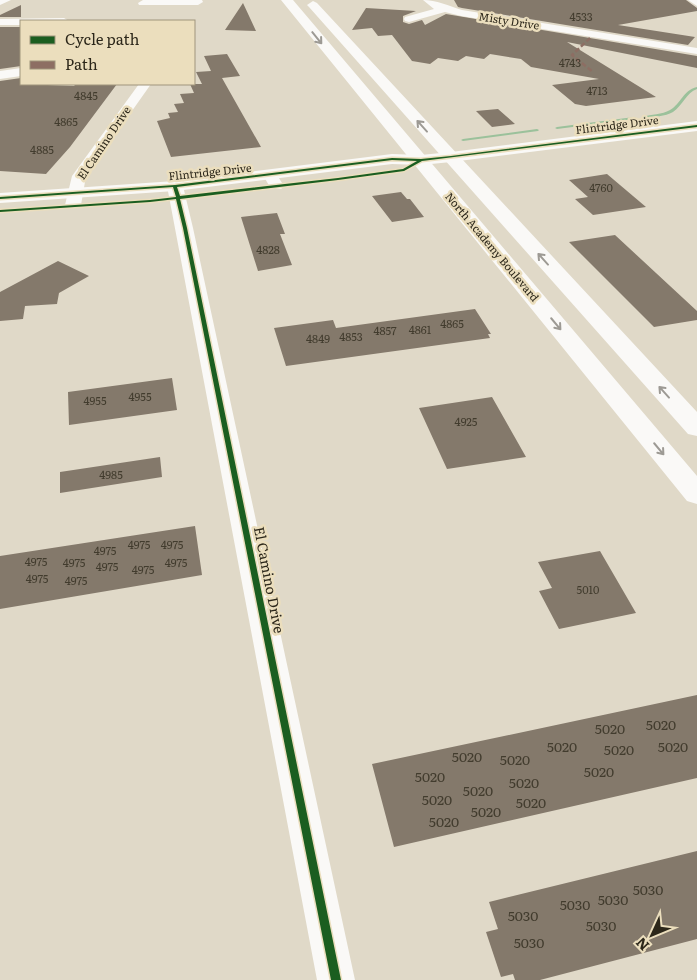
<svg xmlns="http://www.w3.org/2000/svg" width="697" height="980" font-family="Literata,serif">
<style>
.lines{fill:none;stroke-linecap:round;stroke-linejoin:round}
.stream{fill:#9bc19b;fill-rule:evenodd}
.building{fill:#84796b}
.minor{fill:#faf9f7;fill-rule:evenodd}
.tertiary{fill:#faf9f7;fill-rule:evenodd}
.trunk{fill:#faf9f7;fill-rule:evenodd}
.quiet{stroke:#8d6e63;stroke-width:2.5;stroke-dasharray:5 2.5;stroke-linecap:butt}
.cycleway-casing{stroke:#ebdebd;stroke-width:3}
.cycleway{fill:#1b5e20;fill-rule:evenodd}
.oneway{stroke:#9d9a94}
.labels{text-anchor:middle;stroke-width:5;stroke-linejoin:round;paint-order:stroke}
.number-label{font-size:11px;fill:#423c2e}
.far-street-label{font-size:11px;fill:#2c271a;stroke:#ebdebd}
.street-label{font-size:14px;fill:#2c271a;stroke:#ebdebd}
.near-number-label{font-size:14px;fill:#423c2e}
</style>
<rect width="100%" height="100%" fill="#e0d9c8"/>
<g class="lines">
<path class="stream" d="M697,87V89C686,93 683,105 673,112C665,117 654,116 645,118L643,117C651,114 662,115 670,110C682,103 682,91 697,87Z
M634,117L636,118L635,119L557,129L555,128L557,127Z
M537,129L539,130L538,131L463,141L461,140L463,139Z"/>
</g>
<path class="building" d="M454,0H686L697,8V11L618,25L695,37L688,45L462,8L458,7Z
M243,3L256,31L225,30Z
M21,5V17H0V15Z
M366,8L416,11L403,16V22L409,24L422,20L425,25L446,14L697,56V68L567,42L656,97L586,106L575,104L552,85L599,79L531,67L521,59L490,54L484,59L466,56L458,61L438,58L430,64L412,61L392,35L378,36L372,28L352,30Z
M0,27H21V66L0,69Z
M227,54L240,76L222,78L261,147L171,157L157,121L170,118L168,113L178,112L174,104L184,103L180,94L194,93L190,84H202L196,72L211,71L204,56Z
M21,78V84L74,86L76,84H117L70,147L46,174L0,171V81Z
M498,109L515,124L492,127L476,111Z
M607,174L646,207L593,215L575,199L588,197L569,180Z
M401,192L407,199H410L424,217L392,222L372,196Z
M277,213L285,234H280L292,265L258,271L241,217Z
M615,235L697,311V320L654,327L569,242Z
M58,261L89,276L59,293L57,304L25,306L23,319L0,321V292Z
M475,309L491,334H488L490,338L286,366L274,328L333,320L336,328Z
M172,378L177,410L69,425L68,392Z
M492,397L526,457L447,469L419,408Z
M160,457L162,477L60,493V472Z
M195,526L202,575L0,609V556Z
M600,551L636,613L559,629L539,591L552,588L538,562Z
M697,695V778L394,847L372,764Z
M697,851V939L540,980H515L513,974L501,977L486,932L498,929L489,902Z"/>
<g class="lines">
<path class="minor" d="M0,0H11L0,5Z
M143,0H202L203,2L198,5H139L138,3Z
M423,0C436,0 449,6 462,10L697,48V54L461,16L445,12L409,22L405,21L404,19L405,17L434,9Z
M688,0H697V6Z
M64,18L69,21H21V25H0V19Z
M21,68V76L0,79V71Z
M139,84H151L86,176L81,205L79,208H67L65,205L72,176Z
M270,171L275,172L284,186L281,189H271L263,175L265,172Z
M175,181L180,183L183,186L193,228L355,980H317L167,186L170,183Z"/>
<path class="tertiary" d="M697,121V131L451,162L421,165L392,164L175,191L0,203V193L175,181L392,154L421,155L451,152Z"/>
<path class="trunk" d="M281,0H293L697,476V504L687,501Z
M313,1L317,3L697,412V436L688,434L309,7L307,5Z"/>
<path class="quiet" d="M590,38L572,55L593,72"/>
<defs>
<path id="cycleway" d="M697,125V127L422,161L404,171L338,180L180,199L187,228L341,980H331L183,228L176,199L150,202L0,212V210L150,200L176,197L173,187L0,199V197L175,185L392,158L421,159L451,156ZM392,160L417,161L403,169L338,178L180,196L177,187Z"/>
</defs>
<use href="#cycleway" class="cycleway-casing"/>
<use href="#cycleway" class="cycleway"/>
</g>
<defs><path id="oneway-shaft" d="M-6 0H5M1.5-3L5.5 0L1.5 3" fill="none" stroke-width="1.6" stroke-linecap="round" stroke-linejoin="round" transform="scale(1.25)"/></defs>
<g class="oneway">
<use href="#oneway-shaft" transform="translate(317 38) rotate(51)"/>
<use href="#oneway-shaft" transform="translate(422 126) rotate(-132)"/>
<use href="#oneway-shaft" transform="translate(543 259) rotate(-132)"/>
<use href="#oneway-shaft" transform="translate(556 324) rotate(50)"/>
<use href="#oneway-shaft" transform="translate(664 392) rotate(-132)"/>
<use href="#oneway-shaft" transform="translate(659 449) rotate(50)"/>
</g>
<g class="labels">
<g class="number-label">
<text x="581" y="21">4533</text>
<text x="570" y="67">4743</text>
<text x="597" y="95">4713</text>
<text x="86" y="100">4845</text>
<text x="66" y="126">4865</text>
<text x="42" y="154">4885</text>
<text x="601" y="192">4760</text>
<text x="268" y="254">4828</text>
<text x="452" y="328">4865</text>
<text x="420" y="334">4861</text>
<text x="385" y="335">4857</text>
<text x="351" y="341">4853</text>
<text x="318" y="343">4849</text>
<text x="140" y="401">4955</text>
<text x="95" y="405">4955</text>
<text x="466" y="426">4925</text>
<text x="111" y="479">4985</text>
<text x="139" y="549">4975</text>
<text x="172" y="549">4975</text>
<text x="105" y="555">4975</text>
<text x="36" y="566">4975</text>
<text x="74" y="567">4975</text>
<text x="176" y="567">4975</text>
<text x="107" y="571">4975</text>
<text x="143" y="574">4975</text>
<text x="37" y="583">4975</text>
<text x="76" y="585">4975</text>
<text x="588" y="594">5010</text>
</g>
<g class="far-street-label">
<text transform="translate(509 21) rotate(9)" y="4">Misty Drive</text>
<text transform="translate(617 125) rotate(-7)" y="4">Flintridge Drive</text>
<text transform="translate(104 143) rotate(-56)" y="4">El Camino Drive</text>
<text transform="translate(210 172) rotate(-6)" y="4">Flintridge Drive</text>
<text transform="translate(492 247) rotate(50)" y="4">North Academy Boulevard</text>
</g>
<g class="street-label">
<text transform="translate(269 580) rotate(79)" y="5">El Camino Drive</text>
</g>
<g class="near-number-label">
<text x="661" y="730">5020</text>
<text x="610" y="734">5020</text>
<text x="562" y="752">5020</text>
<text x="673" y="752">5020</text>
<text x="619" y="755">5020</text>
<text x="467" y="762">5020</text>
<text x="515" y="765">5020</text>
<text x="599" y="777">5020</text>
<text x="430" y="782">5020</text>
<text x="524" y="788">5020</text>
<text x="478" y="796">5020</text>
<text x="437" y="805">5020</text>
<text x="531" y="808">5020</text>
<text x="486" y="817">5020</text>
<text x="444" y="827">5020</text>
<text x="648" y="895">5030</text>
<text x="613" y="905">5030</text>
<text x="575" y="910">5030</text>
<text x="523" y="921">5030</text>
<text x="601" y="931">5030</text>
<text x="529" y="948">5030</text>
</g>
</g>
<rect x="20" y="20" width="175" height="65" fill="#ebdebd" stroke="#9f957c"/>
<rect x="30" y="36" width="25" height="8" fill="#1b5e20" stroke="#9f957c"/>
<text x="65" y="45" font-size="15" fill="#2c271a">Cycle path</text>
<rect x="30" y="61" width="25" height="8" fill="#8d6e63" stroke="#9f957c"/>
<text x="65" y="70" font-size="15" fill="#2c271a">Path</text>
<g transform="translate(652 935) rotate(226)" stroke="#ebdebd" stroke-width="4" paint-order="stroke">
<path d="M0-4L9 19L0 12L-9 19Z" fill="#2c271a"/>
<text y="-8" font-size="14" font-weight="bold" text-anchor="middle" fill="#2c271a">N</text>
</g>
</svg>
